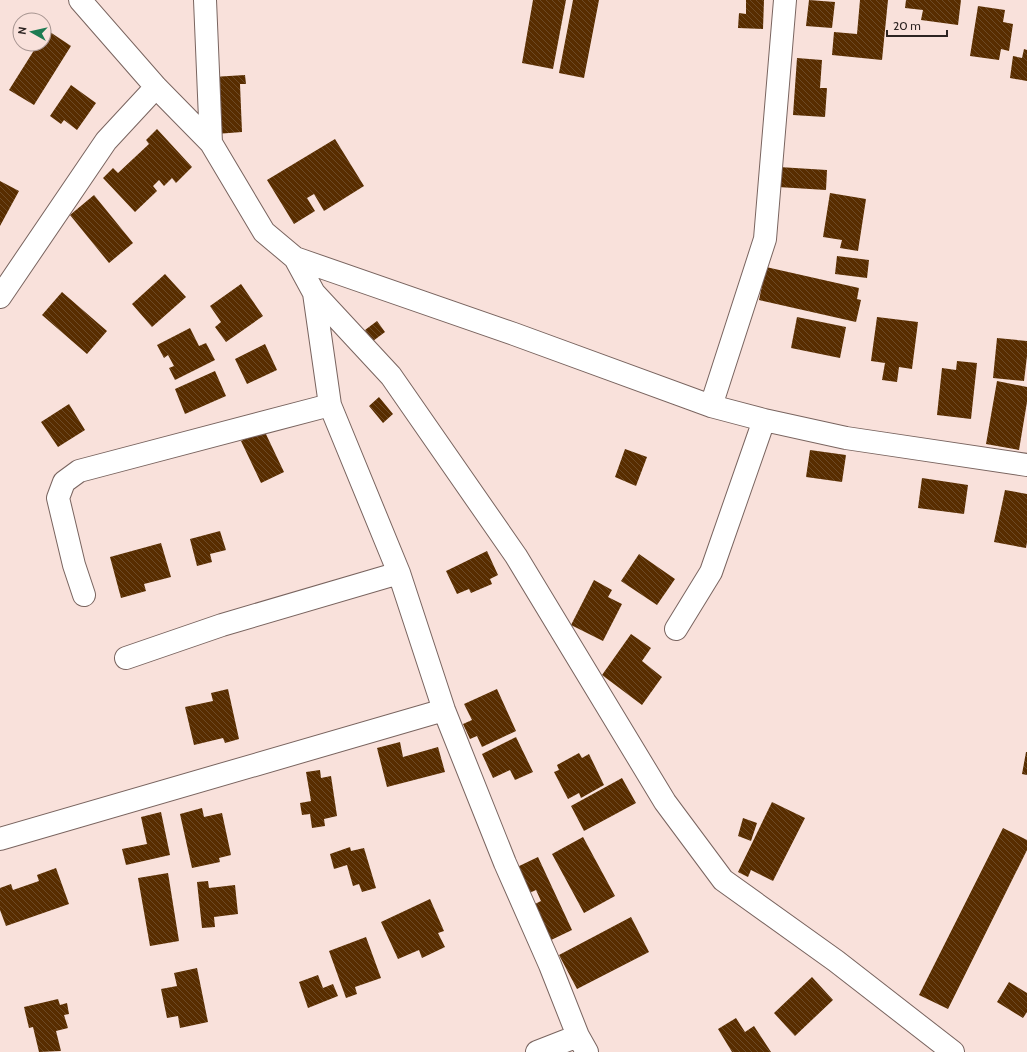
<svg xmlns="http://www.w3.org/2000/svg" width="1027" height="1052" font-family="Cabin,sans-serif">
<style>
.building{fill:url(#building-back-hatch)}
.lines{fill:none;stroke-linecap:round;stroke-linejoin:round}
.street-casing{stroke:#79645f;stroke-width:24}
.street{stroke:#fff;stroke-width:22}
</style>
<defs>
<pattern id="building-back-hatch" width="6" height="6" patternUnits="userSpaceOnUse"><rect width="6" height="6" fill="#582d00"/><path d="M-1 5l2 2M0 0l6 6M5-1l2 2" fill="none" stroke="#6d4a26"/></pattern>
</defs>
<rect width="100%" height="100%" fill="#f9e1db"/>
<path class="building" d="M533,0H566L553,69L522,63Z
M573,0H599L584,78L559,73Z
M746,0H764L763,29L738,28L739,13L746,14Z
M809,0L835,2L832,28L806,26Z
M860,0H888L882,60L832,55L834,32L857,34Z
M906,0H961L958,25L921,20L923,10L905,8Z
M978,6L1005,10L1003,22L1013,24L1009,51L1001,49L999,60L970,56Z
M47,30L71,46L34,105L9,90L38,44H44V35Z
M1024,49L1027,50V81L1010,78L1013,56L1022,58Z
M797,58L822,60L820,88H827L825,117L793,115Z
M245,75L246,84H240L242,132L216,134L213,77Z
M71,85L96,103L77,130L64,120L61,124L50,116Z
M157,129L192,167L176,183L172,178L164,186L159,180L153,186L157,191L135,212L103,178L113,168L118,173L149,144L146,140Z
M335,139L364,186L324,211L314,194L307,198L315,211L294,224L267,180Z
M779,167L827,170L826,190L778,187Z
M0,181L19,191L0,226Z
M830,193L866,199L858,251L840,248L842,240L823,237Z
M94,195L133,243L109,263L70,215Z
M837,256L869,260L867,278L835,274Z
M766,267L859,288L857,299L861,300L856,322L759,300Z
M165,274L186,297L152,327L132,304Z
M241,284L263,316L226,342L215,327L221,322L210,306Z
M62,292L107,331L87,354L42,315Z
M797,317L846,327L840,358L791,348Z
M877,317L918,322L912,369L899,367L897,382L882,380L885,363L871,361Z
M377,321L385,332L373,341L365,330Z
M190,328L199,346L206,343L215,360L175,380L169,368L174,366L168,355L164,358L157,345Z
M997,338L1027,341V356L1024,381L993,378Z
M265,344L277,370L247,384L235,359Z
M957,361L977,363L971,419L937,415L942,368L956,370Z
M215,371L226,396L185,414L175,389Z
M997,381L1027,387V402L1019,450L986,444Z
M379,397L393,414L383,423L369,406Z
M69,404L85,430L58,447L41,422Z
M264,430L284,472L261,483L241,441Z
M625,449L647,457L636,486L615,477Z
M810,450L846,455L842,482L806,477Z
M922,478L968,485L964,514L918,508Z
M1005,490L1027,494V542L1026,548L994,542Z
M220,531L226,550L210,554L212,562L197,566L190,539Z
M161,543L171,577L144,584L146,591L121,598L110,557Z
M487,551L498,575L490,579L492,584L471,593L469,589L457,594L446,571Z
M639,554L675,579L657,605L621,581Z
M594,580L612,590L608,597L622,604L603,641L571,625Z
M631,634L651,648L642,661L662,677L642,705L602,675Z
M228,689L239,739L225,743L223,738L194,745L185,707L213,701L211,693Z
M497,689L516,731L482,747L477,736L470,739L463,724L472,720L464,704Z
M516,737L533,772L515,780L510,770L493,778L482,754Z
M400,742L403,757L438,747L445,772L387,787L377,748Z
M1026,752H1027V775L1022,774Z
M579,753L582,758L589,754L604,785L581,798L579,793L568,799L554,772L559,770L557,765Z
M320,770L321,778L331,776L337,816L324,819L325,826L312,828L310,814L302,815L300,803L311,801L306,772Z
M622,778L636,803L584,831L571,806Z
M772,802L805,818L773,881L751,870L748,877L738,872Z
M202,808L204,817L222,813L231,855L219,858L220,862L192,868L180,814Z
M161,812L170,855L126,865L122,849L147,844L141,817Z
M743,818L757,823L751,841L738,836Z
M1003,828L1027,840V850L948,1009L919,995Z
M583,837L615,896L584,913L552,854Z
M350,847L351,851L364,848L376,888L362,892L359,884L353,886L347,865L334,869L330,854Z
M538,857L572,930L549,941L533,905L541,901L536,890L527,894L515,868Z
M56,868L69,904L6,926L0,910V888L11,884L13,890L39,881L37,875Z
M168,873L179,941L150,946L138,878Z
M208,881L209,888L235,885L238,914L214,917L215,927L202,928L197,882Z
M430,899L444,931L438,933L445,947L422,958L419,950L398,959L381,922Z
M631,917L649,952L577,989L559,955Z
M366,937L381,978L355,987L357,994L346,998L329,951Z
M197,968L208,1022L180,1028L178,1016L167,1018L161,989L177,986L174,973Z
M318,975L323,988L333,984L338,996L308,1008L299,982Z
M812,977L833,1000L795,1036L774,1013Z
M1009,982L1027,993V1012L1023,1018L997,1002Z
M58,999L60,1005L67,1003L69,1014L64,1015L68,1028L56,1031L61,1051L39,1052L33,1027L29,1028L24,1007Z
M736,1018L745,1032L754,1026L771,1052H732L718,1029Z"/>
<g class="lines">
<defs>
<path id="street" d="M80,0L156,87L211,143L264,232L295,258L314,293L330,405L399,573L444,710L505,863L550,965L578,1036L587,1052
M205,0L211,143
M295,258L514,334L711,406L764,420L846,438L1027,465
M314,293L391,376L516,556L665,802L723,880L836,961L953,1052
M0,297L106,141L156,87
M711,406L765,239L785,0
M84,595L74,565L58,498L64,482L79,471L330,405
M676,629L711,572L764,420
M126,658L222,625L399,573
M0,839L444,710
M537,1052L578,1036"/>
</defs>
<use href="#street" class="street-casing"/>
<use href="#street" class="street"/>
</g>
<g transform="translate(32 32) rotate(278)"><circle r="19" fill="#f9e1db" stroke="#a79591"/>
<path d="M0-3L7 15L0 10L-7 15Z" fill="#1d7c53"/>
<text y="-6" font-size="11" font-weight="bold" text-anchor="middle" fill="#2c2321">N</text>
</g>
<path d="M887 30v6h60v-6" fill="none" stroke="#2c2321" stroke-width="2"/>
<text x="893" y="30" font-size="12" fill="#2c2321" stroke="#f9e1db" stroke-width="3" paint-order="stroke">20 m</text>
</svg>
